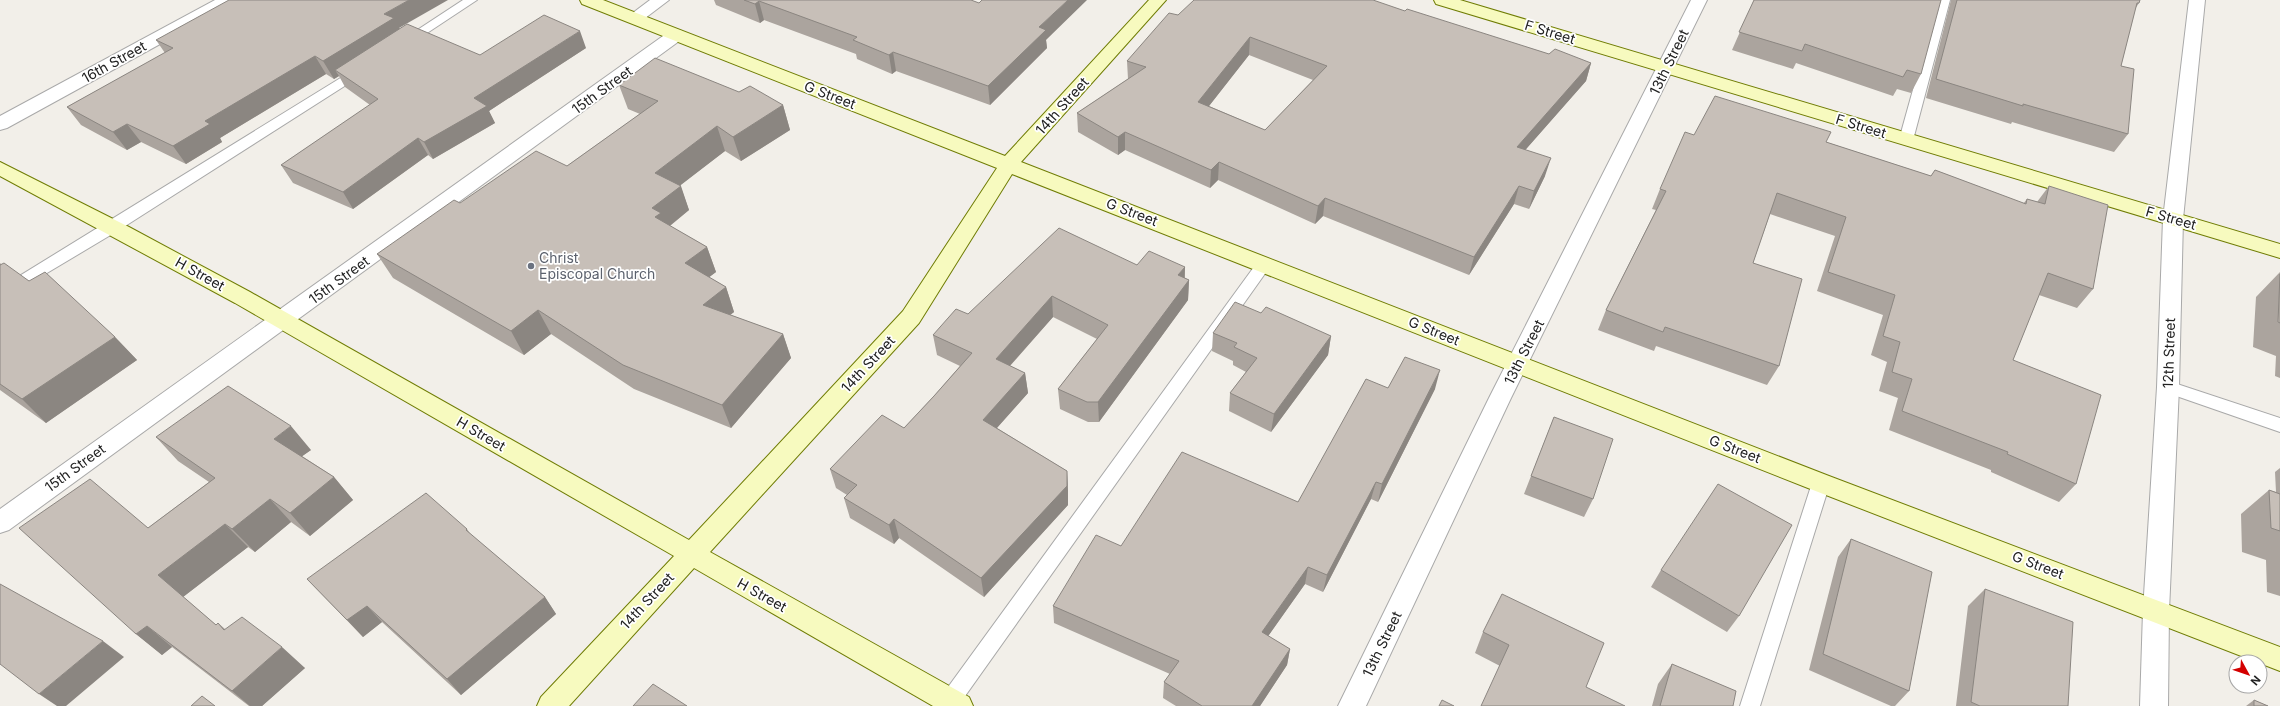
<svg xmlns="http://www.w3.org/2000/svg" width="2280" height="706" font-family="Inter,sans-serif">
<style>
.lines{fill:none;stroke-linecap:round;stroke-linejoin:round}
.lane-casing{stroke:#a9a9a9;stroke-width:2}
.street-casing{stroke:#a9a9a9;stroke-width:2}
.secondary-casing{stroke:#707d05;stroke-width:2}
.lane{fill:#fff;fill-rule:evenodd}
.street{fill:#fff;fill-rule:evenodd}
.secondary{fill:#f7fabf;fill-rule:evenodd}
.wall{fill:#aba49e;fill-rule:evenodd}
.shaded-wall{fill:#8b8681}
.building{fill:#c7bfb8;stroke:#8b8681;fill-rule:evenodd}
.worship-dot{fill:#6b7280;stroke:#fff;stroke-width:1.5}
.labels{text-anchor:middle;stroke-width:3.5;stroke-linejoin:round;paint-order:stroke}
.street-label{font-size:14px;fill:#222;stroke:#fff}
.worship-label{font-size:14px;fill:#5b616d;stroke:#fff;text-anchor:start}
</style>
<rect width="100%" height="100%" fill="#f2efe9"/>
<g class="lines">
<defs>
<path id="lane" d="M463,0H477L409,45L405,46L399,42Z
M1938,0H1950L1913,140L1906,144L1899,140Z
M360,66L365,67L366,70L365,73L119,230L0,301V288Z
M1264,259L1269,260L1272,264L1269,268L958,706H942L940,701L943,694L1259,260Z
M2168,381L2280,418V432L2162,391L2160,387L2162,383Z
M1821,476L1827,478L1830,483L1760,706H1740L1812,483L1815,478Z"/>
<path id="street" d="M215,0H235L233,4L7,128L0,130V116Z
M650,0H669L640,22H628L626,18Z
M1691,0H1707L1511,398L1366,706H1338L1489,398Z
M2189,0H2205L2183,219L2179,387L2169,611L2168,706H2140L2143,611L2157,387L2163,219Z
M676,30L682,31L685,35L682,39L9,530L0,533V509L670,31Z"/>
<path id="secondary" d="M580,0H603L1005,156L1149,0H1166L1021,162L1829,476L2280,647V671L1813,490L1012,174L919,323L710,552L969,697L973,706H933L694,568L569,706H537L541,697L674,556L235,303L0,176V162L129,227L250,292L689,540L903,311L997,168L582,4Z
M1434,0H1460L2280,244V258L1436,4Z"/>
</defs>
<use href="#lane" class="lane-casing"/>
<use href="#street" class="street-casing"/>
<use href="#secondary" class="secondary-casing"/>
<use href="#lane" class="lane"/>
<use href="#street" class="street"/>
<use href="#secondary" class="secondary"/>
</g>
<path class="wall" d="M714,0H971L1046,40L1047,48L990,105L896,71L892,74L857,59L856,54L764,20L760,23L716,5Z
M1754,0L1921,74L1911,93L1897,89L1893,96L1796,63L1793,69L1732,50Z
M1951,0H2140L2139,3L2135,9L2121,66L2128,134L2114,152L2012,122L2011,124L1926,98Z
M1405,11L1549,54L1591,63L1586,81L1525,150L1545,176L1529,209L1514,204L1469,275L1323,216L1315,224L1218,180L1210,188L1125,150L1118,155L1078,132L1077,113L1128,79L1127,61L1178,15ZM1249,55L1313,80L1265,130L1209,106Z
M399,28L480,55L586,48L489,111L495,123L433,159L428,155L353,209L293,183L281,165L370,105L345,87L339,76L334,79L326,74L220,138L222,142L186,164L141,142L127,150L81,125L67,107L165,53L156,40Z
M619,85L739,92L783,105L790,130L741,161L725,151L680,185L689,210L670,226L707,247L716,272L709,277L726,287L734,312L730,315L783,334L791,358L731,428L634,389L551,334L524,355L393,278L377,254L460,203L567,166L640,114L628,109Z
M1826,142L1931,176L1935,170L2023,204L2027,199L2037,202L2049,186L2093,289L2077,308L2039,295L2013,360L2076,484L2059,502L1991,472V470L1889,430L1898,398L1879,391L1887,362L1871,355L1883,315L1817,291L1835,236L1770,214L1753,263L1779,366L1767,385L1656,346L1654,351L1598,330L1606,310L1656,210L1652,209L1660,189Z
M0,263L1,264L29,281L115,337L137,360L46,423L0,390Z
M1137,265L1185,267V278L1189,280L1188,300L1099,422H1088L1060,409L1058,389L1097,339L1053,317L1010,366L1025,373L1028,393L997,428L1067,471L1068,491V505L984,597L899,538L894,544L850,518L844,498L847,495L836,488L830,469L904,428L934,396L960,366L937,355L933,335L968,314Z
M2280,272V378L2275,376L2276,356L2253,347L2256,297Z
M1261,313L1331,336L1328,355L1271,432L1229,411L1230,393L1246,372L1233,365V361L1212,351L1213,333Z
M1388,388L1435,389L1378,502L1371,499L1323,592L1305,584L1268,636L1290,649L1287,665L1260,706H1176L1163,698L1164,682L1170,674L1054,623L1053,606L1121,546L1298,502Z
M1554,417L1593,499L1584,517L1524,494Z
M156,437L311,450L302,456L334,477L353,500L310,536L291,522L255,552L248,547L183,597L216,625L218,623L225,629L305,668L262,706H249L172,647L162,655L136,634L148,528L209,482L178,461Z
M2280,468V596L2267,592L2266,560L2242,552L2241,514L2269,490L2276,492L2275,472Z
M467,529L471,535L545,597L556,614L461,695L382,622L363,637L307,579Z
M1851,539L1909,691L1895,706H1891L1809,670L1838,557Z
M1661,570L1739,616L1727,632L1651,587Z
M1985,589L2068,706H1956L1968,606Z
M1483,632L1604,643L1500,666L1475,653Z
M1672,664L1733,706H1652L1658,684Z
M2254,700L2268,706H2246Z"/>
<path class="shaded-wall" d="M409,0H448L399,28L403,36L335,70L339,76L334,79L323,61L384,14Z
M1068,0H1087L1046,40L1047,48L990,105L988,86L1039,27Z
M759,1L764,20L760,23L755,4Z
M580,31L586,48L489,111L495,123L433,159L424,142L474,98Z
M1250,37L1249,55L1198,120V102Z
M893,52L896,71L892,74L889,55Z
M315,56L326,74L220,138L222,142L186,164L173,146L205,121Z
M1591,63L1586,81L1512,165L1517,147Z
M783,105L790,130L741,161L733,137Z
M127,124L141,142L127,150L113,132Z
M717,126L725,151L664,198L655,173Z
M1125,132V150L1118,155V137Z
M418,138L428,155L353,209L343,192Z
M1551,158L1545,176L1529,209L1534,191Z
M1219,162L1218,180L1210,188L1211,170Z
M681,186L689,210L667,228L665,242L652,208Z
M1519,186L1514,204L1469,275L1474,257Z
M1325,198L1323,216L1315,224L1318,206Z
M707,247L716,272L695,288L685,263Z
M1185,267L1184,286L1189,280L1188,300L1099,422L1098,402L1178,275Z
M726,287L734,312L712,329L703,305Z
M1052,296L1053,317L998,379L996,359Z
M538,310L551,334L524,355L511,331Z
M783,334L791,358L731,428L722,405Z
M1331,336L1328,355L1271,432L1274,414Z
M115,337L137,360L46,423L22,399Z
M1440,370L1435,389L1378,502L1382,484Z
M1025,373L1028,393L986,440L983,420Z
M291,426L311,450L294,462L274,439Z
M1067,471L1068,491V505L984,597L981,578Z
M334,477L353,500L310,536L290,513Z
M1376,482L1371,499L1323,592L1327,575Z
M270,499L291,522L255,552L232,529Z
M894,519L899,538L894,544L889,525Z
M225,524L248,547L183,597L158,575Z
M1308,567L1305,584L1259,649L1262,632Z
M545,597L556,614L461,695L447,679Z
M367,606L382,622L363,637L347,620Z
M147,626L172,647L162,655L136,634Z
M103,641L124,657L66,706H57L39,694Z
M282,647L305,668L262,706H250L232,691Z
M1290,649L1287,665L1260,706H1252Z"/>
<path class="building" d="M229,0H409L384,14L394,18L323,61L315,56L205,121L210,124L173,146L127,124L113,132L67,107L173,48L156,40Z
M744,0H971L979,3L982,0H1068L1039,27L1046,30L988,86L893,52L889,55L853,40L857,37L759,1L755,4Z
M1194,0H1373L1405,11L1407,9L1549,54L1555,49L1591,63L1517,147L1551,158L1534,191L1519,186L1474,257L1325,198L1318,206L1219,162L1211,170L1125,132L1118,137L1077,113L1146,67L1127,61L1169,13L1178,15ZM1250,37L1327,66L1265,130L1198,102Z
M1754,0H1941L1921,74L1907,70L1903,77L1805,44L1802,51L1739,32Z
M1957,0H2140L2139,3H2137L2121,66L2134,69L2128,134L2023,104V106L1936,79Z
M544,15L580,31L474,98L487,106L424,142L418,138L343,192L281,165L378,99L335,70L407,24L480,55Z
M655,58L739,92L750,86L783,105L733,137L717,126L655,173L681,186L652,208L661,213L655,217L707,247L685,263L726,287L703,305L783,334L722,405L623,365L538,310L511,331L377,254L454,200L460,203L536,151L567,166L658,101L619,85Z
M1715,96L1831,132L1826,142L1931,176L1935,170L2026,204L2027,199L2045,204L2049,186L2108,205L2093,289L2048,273L2013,360L2101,395L2076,484L2007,454L2008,452L1902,411L1912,379L1892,372L1900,342L1883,336L1895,295L1828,272L1846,217L1777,193L1753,263L1802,279L1779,366L1665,327L1663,332L1606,310L1666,191L1660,189L1685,132L1694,135Z
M1059,228L1137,265L1149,251L1185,267L1178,275L1189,280L1098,402H1087L1058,389L1108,325L1052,296L996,359L1025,373L983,420L1067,471V486L981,578L894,519L889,525L844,498L857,485L830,469L882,415L904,428L934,396L972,353L933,335L956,309L968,314Z
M4,263L29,281L45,272L115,337L22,399L0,384V265Z
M2280,274V323L2278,322Z
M1235,302L1261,313L1266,307L1331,336L1274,414L1230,393L1257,358L1234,347L1237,343L1213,333Z
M1405,357L1440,370L1382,484L1376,482L1327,575L1308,567L1262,632L1290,649L1252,706H1202L1164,682L1179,661L1053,606L1096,535L1121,546L1182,452L1298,502L1366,379L1388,388Z
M228,386L291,426L274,439L334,477L290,513L270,499L232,529L225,524L158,575L216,625L218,623L224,630L242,617L282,647L232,691L147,626L136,634L19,528L90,479L148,528L215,478L156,437Z
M1554,417L1613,439L1593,499L1531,476Z
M1718,484L1792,525L1739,616L1661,570Z
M2269,490L2280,494V531L2271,528Z
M426,493L467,529L466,530L545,597L447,679L367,606L347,620L307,579Z
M1851,539L1932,572L1909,691L1823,654Z
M0,584L103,641L39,694L0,664Z
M1985,589L2073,622L2068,706H1980L1971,702Z
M1502,594L1604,643L1586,687L1625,706H1481L1509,645L1483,632Z
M1672,664L1736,691L1733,706H1660Z
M653,684L687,706H633Z
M202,696L215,706H191Z
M1442,700L1454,706H1439Z
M2254,700L2268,706H2254Z"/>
<circle class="worship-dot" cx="531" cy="266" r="4"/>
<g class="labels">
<g class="street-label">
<text transform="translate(1550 32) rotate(17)" y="5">F Street</text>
<text transform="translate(114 62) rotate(-29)" y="5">16th Street</text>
<text transform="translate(1669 62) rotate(-64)" y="5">13th Street</text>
<text transform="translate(602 90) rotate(-36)" y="5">15th Street</text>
<text transform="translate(830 95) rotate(21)" y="5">G Street</text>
<text transform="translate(1062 106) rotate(-48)" y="5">14th Street</text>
<text transform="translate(1861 126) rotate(17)" y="5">F Street</text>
<text transform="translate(1132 212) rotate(21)" y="5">G Street</text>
<text transform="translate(2171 218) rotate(16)" y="5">F Street</text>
<text transform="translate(200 274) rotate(29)" y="5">H Street</text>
<text transform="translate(339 280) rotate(-36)" y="5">15th Street</text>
<text transform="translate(1434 331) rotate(22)" y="5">G Street</text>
<text transform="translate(1524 352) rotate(-63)" y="5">13th Street</text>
<text transform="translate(2169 353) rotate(-88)" y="5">12th Street</text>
<text transform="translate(868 364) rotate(-47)" y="5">14th Street</text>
<text transform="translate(481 434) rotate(30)" y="5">H Street</text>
<text transform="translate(1735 449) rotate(21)" y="5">G Street</text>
<text transform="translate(75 468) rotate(-36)" y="5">15th Street</text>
<text transform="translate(2038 565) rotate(21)" y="5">G Street</text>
<text transform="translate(762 595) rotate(29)" y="5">H Street</text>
<text transform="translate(647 601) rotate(-47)" y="5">14th Street</text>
<text transform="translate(1382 644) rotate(-64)" y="5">13th Street</text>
</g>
<g class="worship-label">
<text x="539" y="263">Christ<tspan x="539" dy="16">Episcopal Church</tspan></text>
</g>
</g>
<g transform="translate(2248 674) rotate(130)"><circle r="19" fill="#ffffff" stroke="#a7a7a7"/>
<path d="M0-3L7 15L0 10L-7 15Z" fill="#d40000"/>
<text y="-6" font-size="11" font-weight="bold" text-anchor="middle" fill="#222222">N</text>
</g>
</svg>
